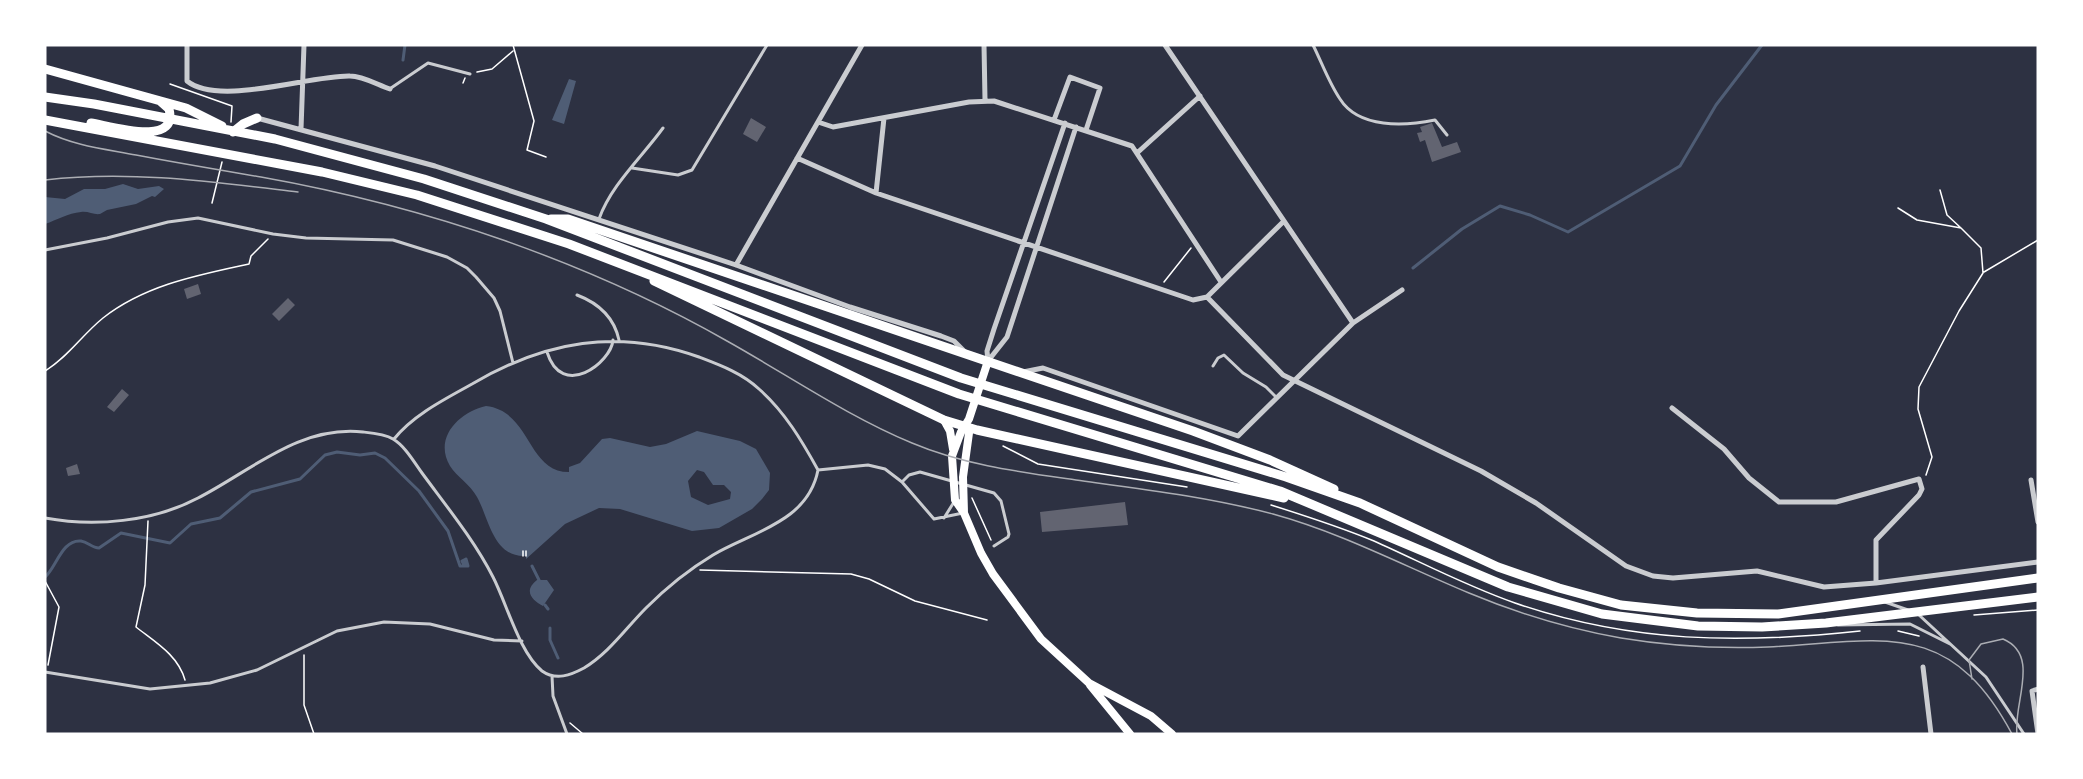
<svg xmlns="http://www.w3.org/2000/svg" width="2083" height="779" font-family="'Exo 2',sans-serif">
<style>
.water{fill:#4f5d75;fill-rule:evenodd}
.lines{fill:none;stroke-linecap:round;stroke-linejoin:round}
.stream{stroke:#4f5d75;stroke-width:3}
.building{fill:#626471}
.path{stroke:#fff;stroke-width:1.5}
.service{stroke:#caccd0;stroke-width:3}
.minor{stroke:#caccd0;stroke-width:5}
.secondary{stroke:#fff;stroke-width:8}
.primary{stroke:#fff;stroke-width:9}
.tram{stroke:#abadb3;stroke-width:1.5}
</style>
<rect width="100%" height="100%" fill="#2d3142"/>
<path class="water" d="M569,79L576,81L564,124L552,120Z
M123,184L138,189L159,186L164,189L155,197L152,196L136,204L107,210L100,214C94,215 88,211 81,212C68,213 57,220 45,224V197L65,199L84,189H105Z
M486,406C531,411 527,472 569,472V467L580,463L602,439L610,438L650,447L666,444L697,431L740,441L756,449L770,473L769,490L762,499L752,509L719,528L692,531L620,509L599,508L565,524L526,559V556C493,558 489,518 477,497C470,484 457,477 450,466C433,437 460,412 486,406ZM697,470L704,472L713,485H724L731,492L730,499L708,505L691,497L688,481Z
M537,580H547L554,590L543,606C532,600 523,591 537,580Z"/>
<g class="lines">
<path class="stream" d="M403,60L405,45
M1413,268L1462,229L1500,206L1530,215L1568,232L1680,166L1716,105L1762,45
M532,566L539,580
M45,577C56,568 62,539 81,541C88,542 92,548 99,548L121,533L170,543L191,524L220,518L251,492L300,479L325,455L337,452L360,455L375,453L385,458L419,491L448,531L460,566H468L466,559L462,561L464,565L466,561L465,563
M545,605L548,609
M550,628V640L558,658"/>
</g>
<path class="building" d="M751,118L766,127L757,142L743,134Z
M1432,123L1442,147L1457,142L1461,152L1432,162L1425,140L1420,142L1417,133L1422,132L1420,127Z
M198,284L201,294L187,299L184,289Z
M288,298L295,305L279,321L272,314Z
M122,389L129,395L114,412L107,407Z
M77,464L80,474L68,476L66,468Z
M1125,502L1128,525L1042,532L1040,512Z"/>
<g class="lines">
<path class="path" d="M513,45L534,121L527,150L546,157
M477,72L492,69L513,51
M463,83L465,78
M170,84L232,106L231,122
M1940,190L1947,215L1961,228
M212,203L222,162
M1898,208L1917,220L1961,228L1981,248L1983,273L1959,311L1919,387L1918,409L1932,457L1926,475
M1984,272L2038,240
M1164,282L1191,248
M45,371C68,357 82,335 103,318C145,285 198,275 249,264L251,256L268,239
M1003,446L1038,464L1187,487
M972,498L991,540
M1271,505C1306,516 1340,527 1374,541C1421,562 1466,586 1515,603C1631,643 1740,644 1860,631
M148,521L145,585L136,627C155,642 178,655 185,680
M523,551V556
M526,556V551
M700,570L851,574L869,579L915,601L987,620
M45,581L59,607L48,665
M1974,615L2038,610
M1898,631L1919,636
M304,655V705L314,734
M570,723L583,734"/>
<path class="service" d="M1313,45C1322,63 1329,83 1340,99C1359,129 1405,126 1435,120L1447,135
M391,88L428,63L470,74
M632,168L678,175L692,170L767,45
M599,219C611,185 642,157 663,128
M45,250L107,238L168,222L198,218L273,234L306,238L393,240L447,257L467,268L476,277L494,298L500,311L513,363
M577,295C598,303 614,317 619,340
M547,352C562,400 611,363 613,340
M1213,366L1218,358L1224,355L1243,373L1266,387L1276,397
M394,439C413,415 445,399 472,384C545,341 618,328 699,357C720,365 742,373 759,389C785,412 802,441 818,470
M818,470L868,465L885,469L902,482L934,519L963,513
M902,482L909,475L920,472L994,493L1001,501L1009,534L1008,537L994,546
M45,518C94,527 153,522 198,498C251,471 299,425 363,432C373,433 385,434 393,439C405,446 414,462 422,473C447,507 474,540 493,577C507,604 519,652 542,671C556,681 571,675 584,668C609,653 626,628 646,608C666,588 688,570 713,555C752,532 808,522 818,470
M944,518L954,502
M1885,602L1908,610
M1919,615L1986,677L2024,734
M1838,625L1910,624L1950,644
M45,672L150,689L210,683L257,670L337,631L384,622L430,624L494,640L522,641
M552,676L553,696L567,734"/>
<path class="minor" d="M187,45V81C219,107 310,75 350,76C363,76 378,85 390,89
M984,45L985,100
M1165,45L1353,323
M257,118L435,166L736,265L850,307L941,336L954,341L966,353
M1054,120L1070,77L1100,88L1086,130
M818,122L833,127L969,102L994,101L1132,146L1221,282
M301,129L304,45
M1137,153L1200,96
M797,158L876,193L1193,300L1207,297L1284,221
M876,193L884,118
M736,265L862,45
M1207,297L1283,375L1481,471L1536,503L1626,566L1653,576L1673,578L1757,571L1824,587L1876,583L2038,562
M988,361L1007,337L1076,127
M988,361L987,351L994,329L1065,123
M1023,372L1043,368L1238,436L1353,323L1402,290
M1672,408L1724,449L1749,478L1779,502H1836L1919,479L1922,489L1919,495L1876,540V583
M2031,480L2038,522
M1923,667L1931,734
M2038,689L2032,691L2038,734"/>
<path class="secondary" d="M988,361L969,419L961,432L952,456L955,500L964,513L981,553L993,574L1041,639L1089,683L1151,716L1172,734
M944,420L950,431L953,449
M964,513L963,477L969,433L966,427
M1090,685L1130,734"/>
<path class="primary" d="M45,69L186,108L222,126
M45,97L94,104L275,139L424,179L546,219L961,378L1286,477L1360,503L1498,567L1559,588L1621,605L1697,613L1778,614L2038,578
M45,120L322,172L417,195L569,244L959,394L1280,491L1508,587L1602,614L1698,626L1762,627L1826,623L2038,597
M91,123C110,126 179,148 169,109L160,101
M233,132L243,124L257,118
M551,219H568L1193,431L1270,460L1334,489
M654,281L944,420L977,430L1284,498"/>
<path class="tram" d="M45,131C74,146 105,149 136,155C178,163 220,170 261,177C345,192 426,213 506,241C582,268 657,301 727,341C788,375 847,416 912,443C964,465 1020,472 1076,480C1142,489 1209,497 1273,514C1342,533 1404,566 1469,593C1517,613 1569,629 1621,638C1669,646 1718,649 1768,647C1881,641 1949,616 2012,734
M45,180C130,170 214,182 298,192
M1972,679L1969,660L1981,644L2003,639C2041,655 2013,703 2017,734"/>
</g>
<rect width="2083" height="779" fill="none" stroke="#ffffff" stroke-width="93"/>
</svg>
